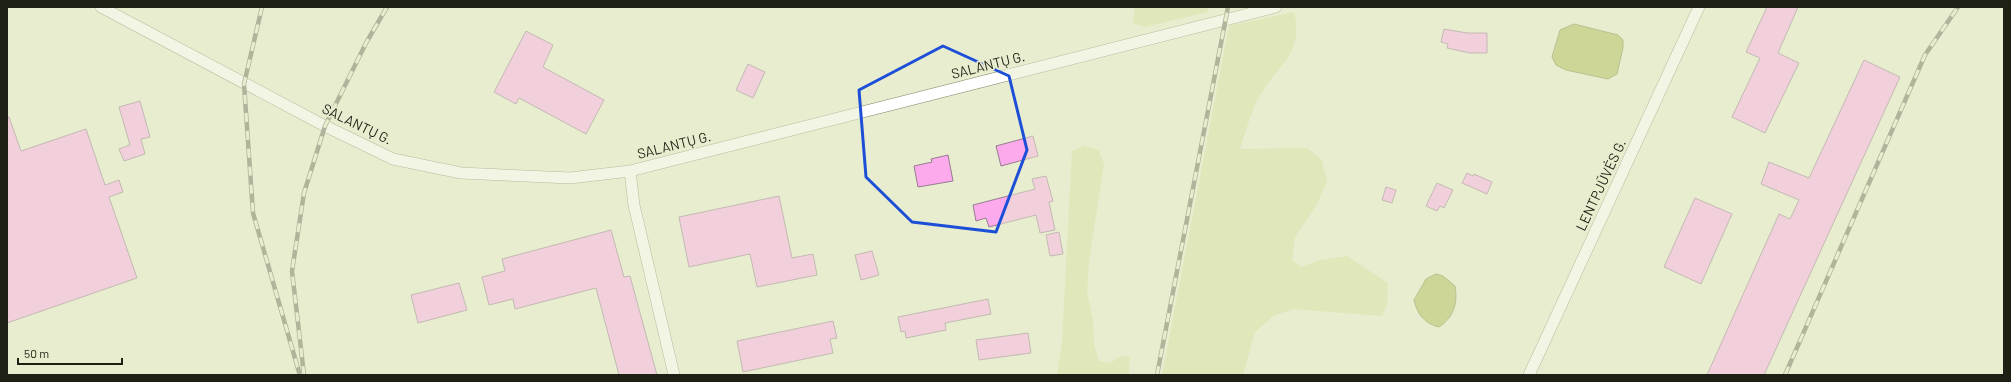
<svg xmlns="http://www.w3.org/2000/svg" width="2011" height="382" font-family="Barlow,sans-serif">
<style>
.green{fill:#d6dfa4}
.water{fill:#adba56;stroke:#828c42}
.building{fill:#fcaaeb;stroke:#967d90}
.lines{fill:none;stroke-linecap:round;stroke-linejoin:round}
.street-casing{stroke:#7a7f63;stroke-width:12}
.street{stroke:#fff;stroke-width:11}
.rail-casing{stroke:#6d705d;stroke-width:4.5}
.rail{stroke:#e7edce;stroke-width:3;stroke-dasharray:9;stroke-linecap:butt}
.marked{fill:none;stroke:#1d4ed8;stroke-width:3;stroke-linejoin:round}
.labels{text-anchor:middle;stroke-width:3.5;stroke-linejoin:round;paint-order:stroke}
.street-label{font-size:14px;fill:#1e2014;stroke:#e7edce}
</style>
<rect width="100%" height="100%" fill="#e7edce"/>
<path class="green" d="M1135,7H1208V12L1144,27L1133,23Z
M1294,12C1305,56 1274,67 1258,99C1250,115 1245,133 1240,149L1307,148L1322,160L1327,182L1316,206L1295,237L1292,260L1301,267L1320,260L1347,256L1388,283L1387,304L1382,316L1293,309L1273,316L1255,332L1243,375H1162L1229,26Z
M1084,146L1099,150L1104,165L1089,260L1087,292L1093,321L1094,345L1099,361L1110,363L1121,356L1130,357L1129,375H1057L1062,342L1072,151Z"/>
<path class="water" d="M1574,24L1618,35L1623,40V48L1617,74L1608,79L1566,70L1556,65L1552,57L1560,30Z
M1436,274L1443,276L1455,286C1458,303 1454,317 1439,327C1425,324 1417,314 1414,300L1426,279Z"/>
<path class="building" d="M1767,7H1798L1778,53L1799,63L1765,133L1732,117L1760,58L1746,52Z
M1444,29L1467,33H1487V53H1470L1447,48L1448,44L1441,42Z
M526,31L553,45L543,67L604,100L586,134L519,98L516,104L494,92Z
M1864,60L1900,77L1764,375H1707L1779,214L1790,219L1799,200L1761,184L1769,162L1809,178Z
M748,64L765,72L753,98L736,90Z
M140,101L150,137L141,139L145,154L124,161L119,149L130,145L119,107Z
M7,117H9L21,151L86,129L105,185L119,180L123,192L109,197L137,278L7,323Z
M1033,136L1038,156L1001,166L996,146Z
M948,155L953,181L918,187L914,166L932,162L931,159Z
M1467,173L1473,176L1474,174L1492,182L1487,194L1462,183Z
M1046,176L1053,201L1049,202L1055,230L1040,233L1036,215L989,227L986,218L976,221L973,205L1035,189L1032,179Z
M1437,183L1453,190L1444,208L1440,206L1437,211L1426,206Z
M1386,187L1396,190L1392,203L1382,200Z
M779,196L792,258L813,254L817,275L757,287L750,254L689,267L679,217Z
M1695,198L1732,214L1701,284L1664,267Z
M611,230L624,277L630,276L657,375H619L596,288L515,309L513,299L489,305L482,277L505,271L502,259Z
M1059,232L1063,254L1050,256L1046,235Z
M872,251L879,275L861,280L855,255Z
M459,283L467,310L418,323L411,295Z
M988,299L991,314L945,323L946,330L906,338L905,331L901,332L898,317Z
M833,321L837,338L830,339L833,353L743,372L737,341Z
M1028,333L1031,353L979,360L976,340Z"/>
<g class="lines">
<defs>
<path id="street" d="M101,7L325,126L393,159L461,173L570,178L630,171L1276,7
M630,171L634,205L674,375
M1529,375L1699,7"/>
</defs>
<use href="#street" class="street-casing"/>
<use href="#street" class="street"/>
<defs>
<path id="rail" d="M262,7L244,84L253,213L299,372
M304,375L292,271L304,193L325,126L366,43L387,7
M1157,375L1228,7
M1785,375L1925,55L1958,7"/>
</defs>
<use href="#rail" class="rail-casing"/>
<use href="#rail" class="rail"/>
</g>
<path d="M0 0H2011V382H0ZM943,46L1009,76L1027,150L996,232L912,222L866,177L859,90Z" fill="#e7edce" fill-opacity=".55" fill-rule="evenodd"/>
<path class="marked" d="M943,46L1009,76L1027,150L996,232L912,222L866,177L859,90Z"/>
<g class="labels">
<g class="street-label">
<text transform="translate(988 65) rotate(-14)" y="5">SALANTŲ G.</text>
<text transform="translate(357 124) rotate(26)" y="5">SALANTŲ G.</text>
<text transform="translate(674 145) rotate(-14)" y="5">SALANTŲ G.</text>
<text transform="translate(1601 185) rotate(-65)" y="5">LENTPJŪVĖS G.</text>
</g>
</g>
<rect width="2011" height="382" fill="none" stroke="#1e2014" stroke-width="16"/>
<path d="M18 358v6h104v-6" fill="none" stroke="#1e2014" stroke-width="2"/>
<text x="24" y="358" font-size="12" fill="#1e2014" stroke="#e7edce" stroke-width="3" paint-order="stroke">50 m</text>
</svg>
